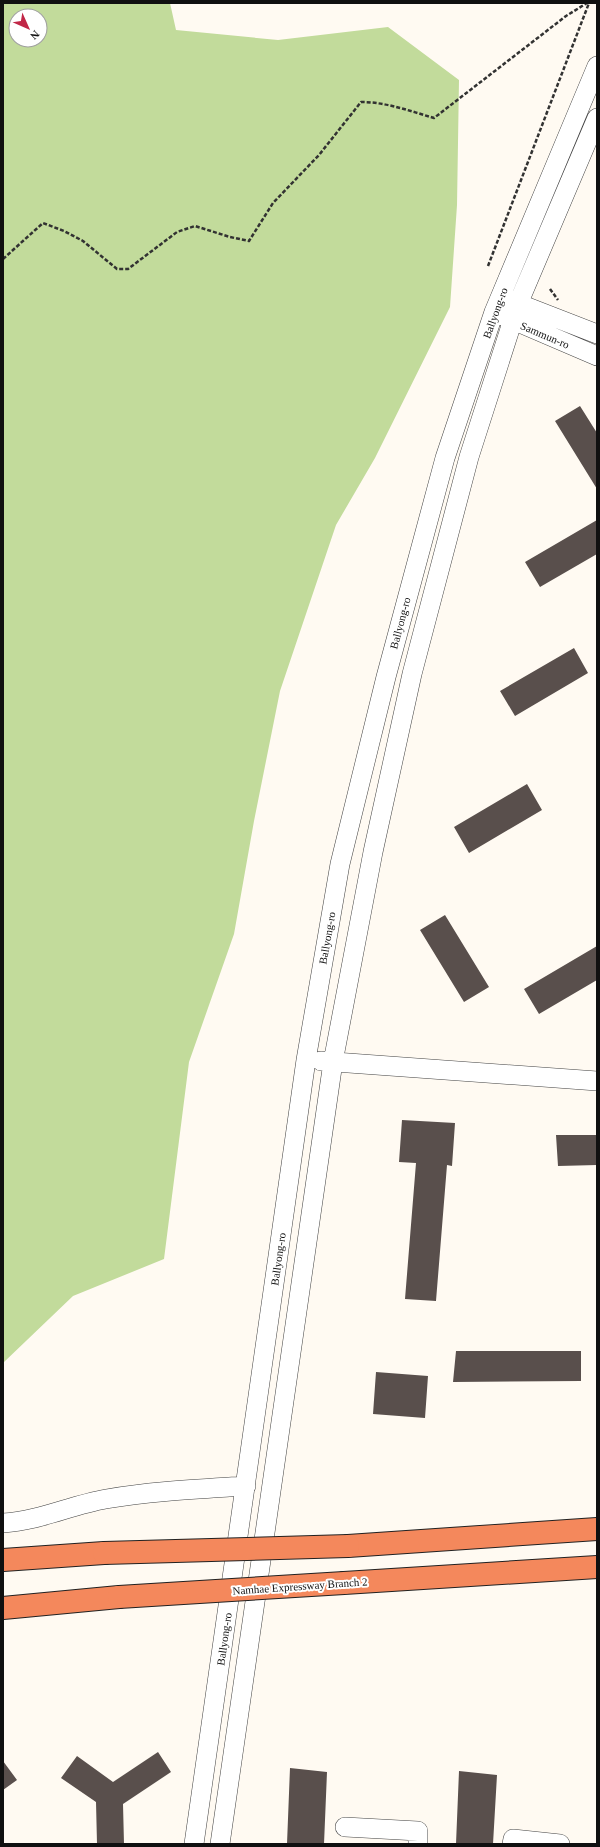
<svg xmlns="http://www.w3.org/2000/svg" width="600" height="1847" font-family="'Times New Roman',serif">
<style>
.forest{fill:#c2db9b;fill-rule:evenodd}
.building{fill:#594f4c}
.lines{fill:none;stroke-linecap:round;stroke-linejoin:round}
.minor-casing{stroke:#434343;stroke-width:20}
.highway-casing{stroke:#212121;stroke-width:24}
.path{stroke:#323232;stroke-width:2.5;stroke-dasharray:4 2;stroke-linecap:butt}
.minor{stroke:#fff;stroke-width:19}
.highway{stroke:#f4885c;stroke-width:22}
.highway-bridge-casing{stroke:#212121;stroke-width:24;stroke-linecap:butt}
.highway-bridge{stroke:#f4885c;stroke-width:22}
.labels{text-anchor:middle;stroke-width:4;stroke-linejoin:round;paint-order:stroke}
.street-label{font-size:11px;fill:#101010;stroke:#fff}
</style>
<rect width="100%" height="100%" fill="#fffaf2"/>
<path class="forest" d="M3,3H170L176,30L278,40L388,27L459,80L457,205L450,307L375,458L336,525L280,691L254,821L234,934L189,1062L164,1259L73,1296L3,1363ZM16,16H40V40H16Z"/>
<path class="building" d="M580,406L597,433V489L555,421Z
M597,520V554L540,587L525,562Z
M574,648L588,673L515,716L500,691Z
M527,784L542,810L469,853L454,827Z
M445,915L489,987L464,1002L420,930Z
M597,946V980L539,1014L524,989Z
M402,1120L455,1123L452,1166L447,1165L436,1301L405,1299L416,1163L399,1162Z
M556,1135H597V1165L558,1166Z
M456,1351H581V1381L453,1382Z
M376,1372L428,1376L425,1418L373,1414Z
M158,1752L171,1772L123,1804L124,1844H97L96,1802L61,1778L77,1756L113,1782Z
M3,1761L17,1780L3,1790Z
M290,1768L327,1772L324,1844H287Z
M459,1771L497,1775L493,1844H456Z"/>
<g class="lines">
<defs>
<path id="minor" d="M507,299L597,334
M501,315L597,356
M321,1061L597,1081
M3,1523C39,1521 71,1505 106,1499C152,1491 199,1489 246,1486
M345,1827L418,1831V1844
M194,1844L306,1060L340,864L386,677L445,458L494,312L597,66
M220,1844L333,1062L373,852L412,674L469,457L518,304L597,118
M512,1844L513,1839L560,1844"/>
<path id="highway" d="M348,1546L597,1529
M3,1560L104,1553
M344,1583L597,1567
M3,1608L119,1597"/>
</defs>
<use href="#minor" class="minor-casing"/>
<use href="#highway" class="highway-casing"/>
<path class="path" d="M3,259L43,223L64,231L83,241L117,269H128L177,232L195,226L230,237L249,241L273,203L319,155L361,102C386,102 410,111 434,118L566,16L587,3
M488,266L589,3
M550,289L558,300"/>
<use href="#minor" class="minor"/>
<use href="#highway" class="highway"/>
<defs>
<path id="highway-bridge" d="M104,1553L348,1546
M119,1597L344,1583"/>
</defs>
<use href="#highway-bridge" class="highway-bridge-casing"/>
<use href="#highway-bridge" class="highway-bridge"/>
</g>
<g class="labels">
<g class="street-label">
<text transform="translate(495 313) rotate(-70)" y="4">Ballyong-ro</text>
<text transform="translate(545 335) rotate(23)" y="4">Sammun-ro</text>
<text transform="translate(400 623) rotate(-75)" y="4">Ballyong-ro</text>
<text transform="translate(327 938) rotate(-80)" y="4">Ballyong-ro</text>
<text transform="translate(278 1259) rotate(-82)" y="4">Ballyong-ro</text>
<text transform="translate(300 1586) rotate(-4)" y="4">Namhae Expressway Branch 2</text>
<text transform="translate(224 1639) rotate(-82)" y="4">Ballyong-ro</text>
</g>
</g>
<rect width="600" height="1847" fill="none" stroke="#101010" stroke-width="8"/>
<g transform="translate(28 28) rotate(135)"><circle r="19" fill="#ffffff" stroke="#9f9f9f"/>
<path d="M0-3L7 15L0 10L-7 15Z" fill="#c12747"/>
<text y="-6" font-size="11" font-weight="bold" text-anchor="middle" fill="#101010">N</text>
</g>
</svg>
